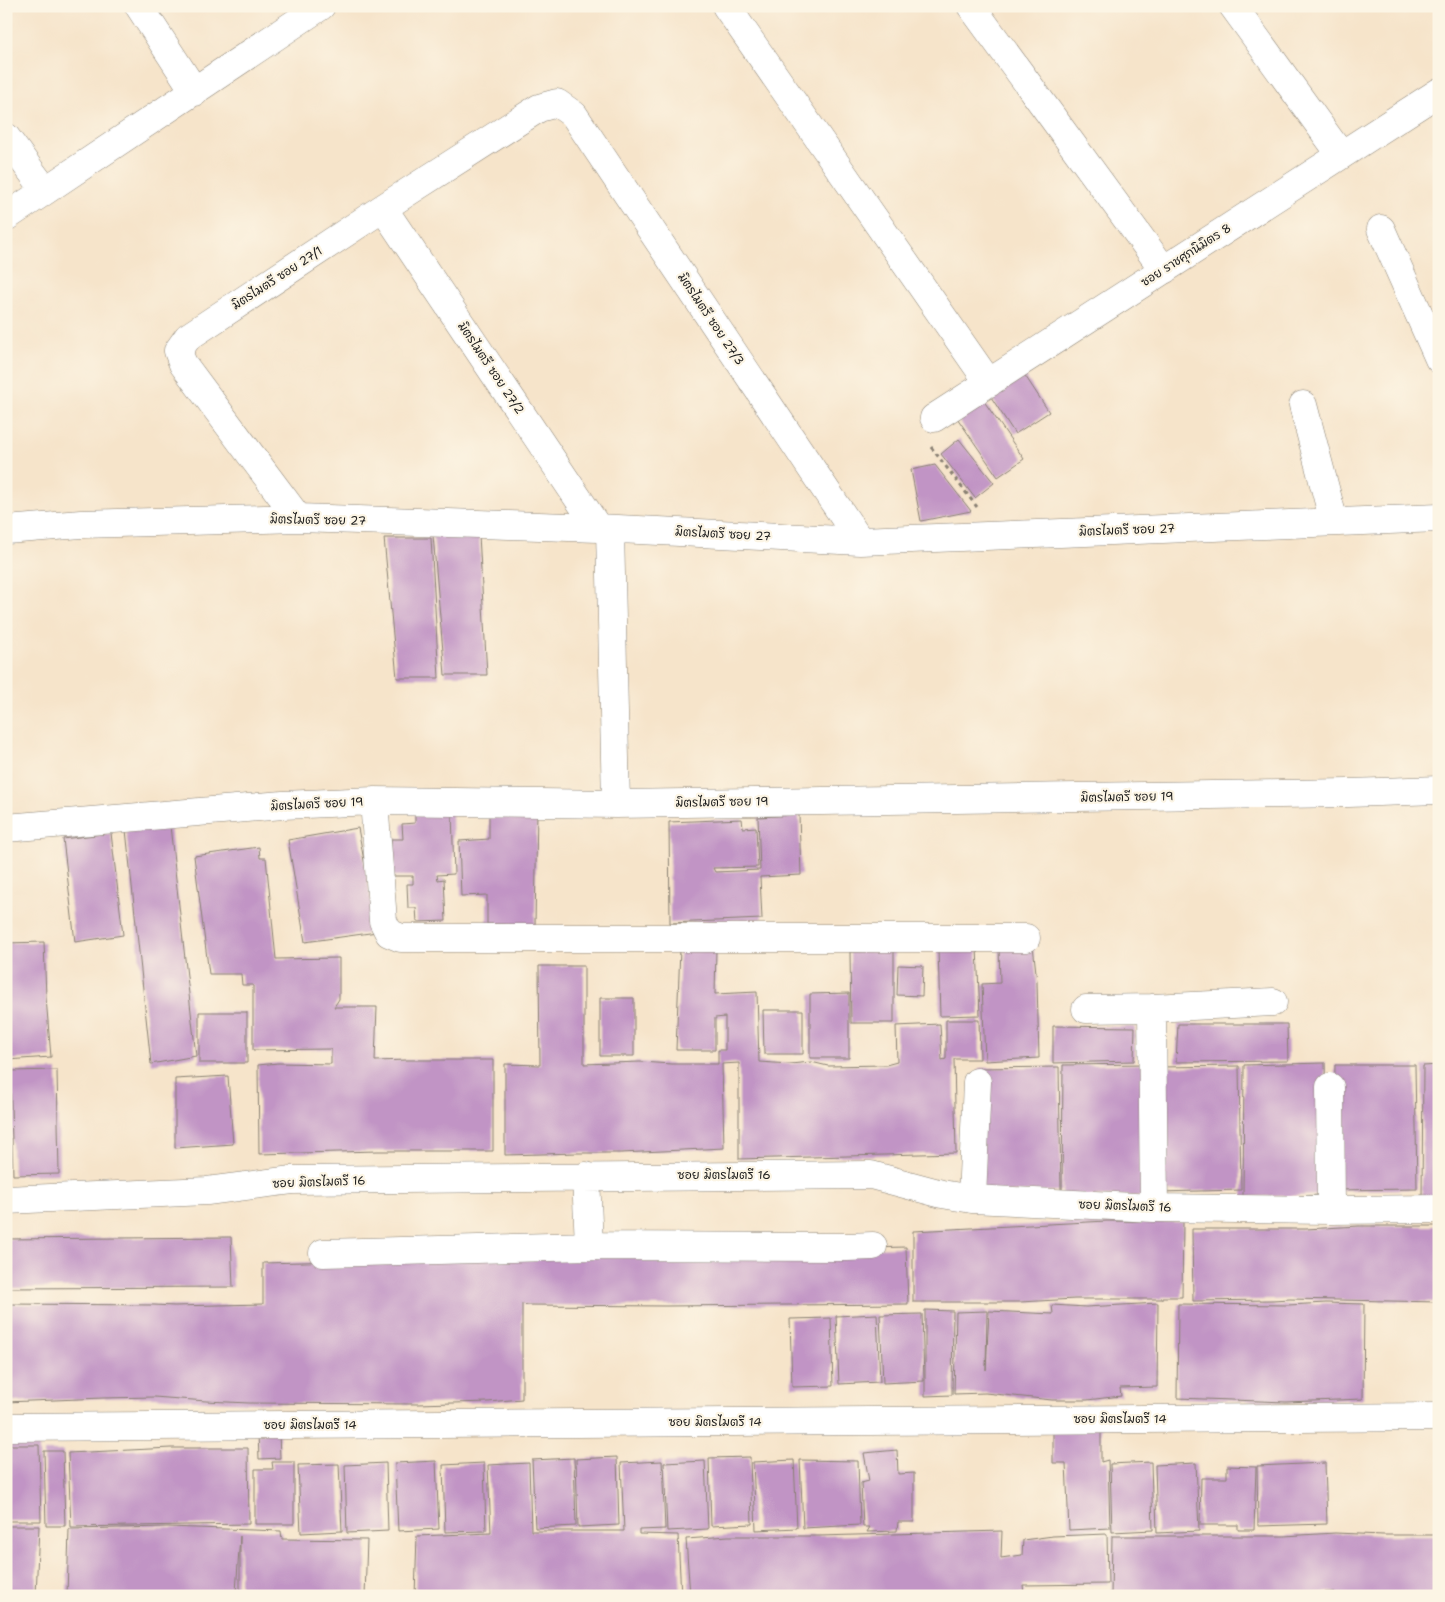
<svg xmlns="http://www.w3.org/2000/svg" width="1445" height="1602" font-family="'Shantell Sans','Playpen Sans Thai',sans-serif">
<style>
.building{fill:#c194c5}
.lines{fill:none;stroke-linecap:round;stroke-linejoin:round}
.minor-casing{stroke:#898073;stroke-width:29}
.path{stroke:#898073;stroke-width:3;stroke-dasharray:4 4;stroke-linecap:butt}
.minor{stroke:#fff;stroke-width:28}
.labels{text-anchor:middle;stroke-width:4.5;stroke-linejoin:round;paint-order:stroke}
.street-label{font-size:12px;fill:#1c1c1c;stroke:#fcf5e5}
</style>
<rect width="100%" height="100%" fill="#fcf5e5"/>
<filter id="ink" filterUnits="userSpaceOnUse"><feTurbulence type="fractalNoise" baseFrequency=".02" numOctaves="2"/><feDisplacementMap in="SourceGraphic" scale="10" xChannelSelector="R" yChannelSelector="G"/><feConvolveMatrix kernelMatrix="1 2 1 2 8 2 1 2 1" color-interpolation-filters="sRGB"/></filter>
<filter id="wash" filterUnits="userSpaceOnUse"><feTurbulence type="fractalNoise" baseFrequency=".0096" numOctaves="4" result="noise"/><feDisplacementMap in="SourceGraphic" scale="20" xChannelSelector="R" yChannelSelector="G"/><feGaussianBlur stdDeviation="1.12" result="paint"/><feColorMatrix in="noise" values="0 0 0 0 0 0 0 0 0 0 0 0 0 0 0 0 0 1.4 0 .05"/><feComposite in="paint" operator="in"/></filter>
<g filter="url(#wash)">
<rect width="100%" height="100%" fill="#f6e4ca"/>
<g id="blocks">
<path class="building" d="M1024,374L1049,412L1015,434L991,397Z
M979,394L1024,459L998,477L953,412Z
M959,439L994,483L975,498L941,454Z
M935,465L971,511L921,521L911,470Z
M433,535H479L487,675H445Z
M384,538H431L439,678H397Z
M537,810L535,925L487,924V895L461,896L459,841L489,839V811Z
M452,812L454,874L437,875L438,880L444,879L446,921L417,922L416,908H408L407,884H413V876H392L391,839H403L402,824L415,823V814Z
M799,815L801,875L760,877L762,919L670,923L669,822L742,819L743,828L756,827L758,867L713,868L715,872L760,870L758,817Z
M170,826L196,1056L151,1064L126,830Z
M358,828L377,932L305,942L288,840Z
M111,833L123,935L75,942L63,839Z
M259,847L260,858H266L276,959L339,958V999L334,1007H377L375,1061L407,1060H493V1151H378L259,1154L258,1065L278,1063L331,1064V1049L253,1050V985H242L241,974H209L194,856Z
M44,942L46,998L51,1057L6,1060V1000L8,999V985H6V943Z
M1033,945L1037,982L1039,1058L985,1061L982,984L1000,983L999,947Z
M938,948H977L980,1015L940,1016Z
M680,949H716L715,994L757,992L759,1062L790,1064L811,1062L828,1066L886,1065L897,1062L896,1026L940,1024L942,1060L946,1059V1020H979L980,1059H954L956,1153L739,1159V1063L722,1064L724,1148L621,1153H577L505,1155V1064L540,1065L539,966H584V1064L640,1062L672,1064H718V1050H725V1017L715,1018V1050H676Z
M894,951V1023H851L850,952Z
M898,965L923,966L922,996L897,995Z
M849,993V1058H810V994Z
M600,998H634V1056H600Z
M763,1010H803V1054H764Z
M199,1012H247V1063H199Z
M1178,1024H1287L1288,1061L1176,1062Z
M1053,1026L1135,1027L1134,1061L1053,1063Z
M1325,1063L1328,1195L1243,1197L1244,1065Z
M1144,1064L1146,1196L1062,1197L1063,1065Z
M1335,1065H1415L1417,1189L1333,1190Z
M1439,1065V1197H1422L1423,1066Z
M1239,1066L1241,1190L1157,1192L1159,1067Z
M1059,1067L1061,1191L977,1193V1099L979,1068Z
M57,1070L59,1174L13,1175L10,1071Z
M228,1076L233,1144L175,1148V1079Z
M1107,1221L1183,1222L1182,1297H1162V1299H1075L1020,1302H913V1231Z
M1359,1226H1439V1302L1290,1299L1272,1300L1193,1301L1192,1229H1306Z
M231,1237L233,1287L6,1288V1239Z
M906,1247L908,1304L665,1306L528,1305L522,1304V1399L488,1402L418,1404L249,1403L206,1401L154,1397L103,1398L6,1402V1304L154,1305L174,1306L263,1304V1263Z
M1158,1303L1157,1387L1120,1388L1121,1396L1087,1400H1052L985,1393L954,1394L956,1312L987,1311L986,1370L989,1311L1053,1314L1052,1305L1086,1307Z
M1326,1303L1364,1304L1363,1399L1286,1402L1177,1398L1178,1304L1288,1305Z
M925,1310L953,1311L952,1395L925,1396Z
M877,1314L880,1382L839,1384L836,1316Z
M922,1314L924,1381L883,1383L880,1315Z
M831,1318L833,1386L792,1387L790,1319Z
M1101,1427V1462L1108,1460L1110,1528L1069,1530L1066,1463H1053V1428Z
M258,1433H279L280,1458L259,1459Z
M6,1445H39L41,1521H6Z
M171,1448H248L249,1524L71,1527L68,1453Z
M897,1450L898,1474L914,1473V1522H898L897,1531L867,1532L870,1527H863L861,1483L869,1481L864,1453Z
M44,1451H63L65,1526H46Z
M617,1457L619,1525L578,1527L576,1459Z
M750,1457L752,1524L711,1526L709,1458Z
M574,1458L576,1526L535,1528L532,1460Z
M794,1460L797,1528L756,1530L753,1462Z
M800,1460L858,1461L860,1525L803,1528Z
M436,1461L439,1529L398,1531L395,1463Z
M662,1461L665,1529L639,1530V1534L678,1535L681,1596H415L417,1536L491,1533L488,1465L529,1463L531,1531H624L621,1463Z
M705,1461L708,1529L667,1531L664,1463Z
M272,1462H294V1524H255V1469H273Z
M1151,1462L1153,1530L1112,1532L1110,1464Z
M386,1463L388,1531L347,1533L345,1465Z
M484,1463L486,1531L445,1532L443,1465Z
M1196,1463L1199,1531L1157,1533L1155,1465Z
M1325,1463L1327,1524L1258,1526L1257,1466Z
M339,1464L342,1531L301,1533L298,1465Z
M1227,1466L1256,1467L1254,1530H1238V1525H1200L1201,1478H1227Z
M6,1526H39L36,1596H6Z
M168,1527L281,1531L282,1539L367,1540L365,1596H240V1536L236,1592H195V1596H67L69,1529Z
M1002,1531L1001,1558L1022,1555L1023,1540L1053,1536L1107,1534L1108,1584L1023,1585L1024,1594L1001,1596H690L686,1539L728,1536H819Z
M1335,1533L1383,1535H1439V1596H1335V1592L1244,1596H1111L1112,1536H1284Z"/>
</g>
</g>
<g filter="url(#ink)">
<use href="#blocks" fill-opacity="0" stroke="#898073" stroke-width="1"/>
<g class="lines">
<defs>
<path id="minor" d="M139,6L195,92
M726,6L989,383
M971,6L1164,270
M1233,6L1341,155
M6,137L45,190
M383,208L598,528
M6,217L321,6
M1381,229L1439,359
M1303,405L1334,522
M934,418L1439,92
M298,518L183,364L178,351L188,337L383,208L539,108L557,103L574,115L860,541
M610,529L616,804
M6,530L81,524L298,518L598,528L860,541L1439,518
M374,801L383,921L389,933L401,938H1026
M6,828L283,805L374,801L616,804L1349,793L1439,790
M1152,1008L1273,1002
M1086,1009L1152,1008L1154,1208
M1330,1087L1331,1210
M972,1199L977,1082
M6,1200L207,1191L292,1180L871,1175L942,1194L972,1199L1154,1208L1331,1210L1439,1209
M589,1246L847,1247L873,1246
M323,1253L589,1246L586,1176
M6,1427L1439,1417"/>
</defs>
<use href="#minor" class="minor-casing"/>
<path class="path" d="M931,447L977,507"/>
<use href="#minor" class="minor"/>
</g>
</g>
<g class="labels">
<g class="street-label">
<text transform="translate(1186 255) rotate(-33)" y="4">ซอย ราชศุภนิมิตร 8</text>
<text transform="translate(277 278) rotate(-33)" y="4">มิตรไมตรี ซอย 27/1</text>
<text transform="translate(711 319) rotate(56)" y="4">มิตรไมตรี ซอย 27/3</text>
<text transform="translate(491 368) rotate(56)" y="4">มิตรไมตรี ซอย 27/2</text>
<text transform="translate(318 520) rotate(1)" y="4">มิตรไมตรี ซอย 27</text>
<text transform="translate(1127 530) rotate(-2)" y="4">มิตรไมตรี ซอย 27</text>
<text transform="translate(723 534) rotate(3)" y="4">มิตรไมตรี ซอย 27</text>
<text transform="translate(1127 797) rotate(-1)" y="4">มิตรไมตรี ซอย 19</text>
<text transform="translate(722 802) rotate(-1)" y="4">มิตรไมตรี ซอย 19</text>
<text transform="translate(317 804) rotate(-3)" y="4">มิตรไมตรี ซอย 19</text>
<text x="724" y="1179">ซอย มิตรไมตรี 16</text>
<text transform="translate(319 1182) rotate(-2)" y="4">ซอย มิตรไมตรี 16</text>
<text transform="translate(1125 1206) rotate(2)" y="4">ซอย มิตรไมตรี 16</text>
<text x="1120" y="1423">ซอย มิตรไมตรี 14</text>
<text x="715" y="1426">ซอย มิตรไมตรี 14</text>
<text x="310" y="1429">ซอย มิตรไมตรี 14</text>
</g>
</g>
<rect width="1445" height="1602" fill="none" stroke="#fcf5e5" stroke-width="25"/>
</svg>
